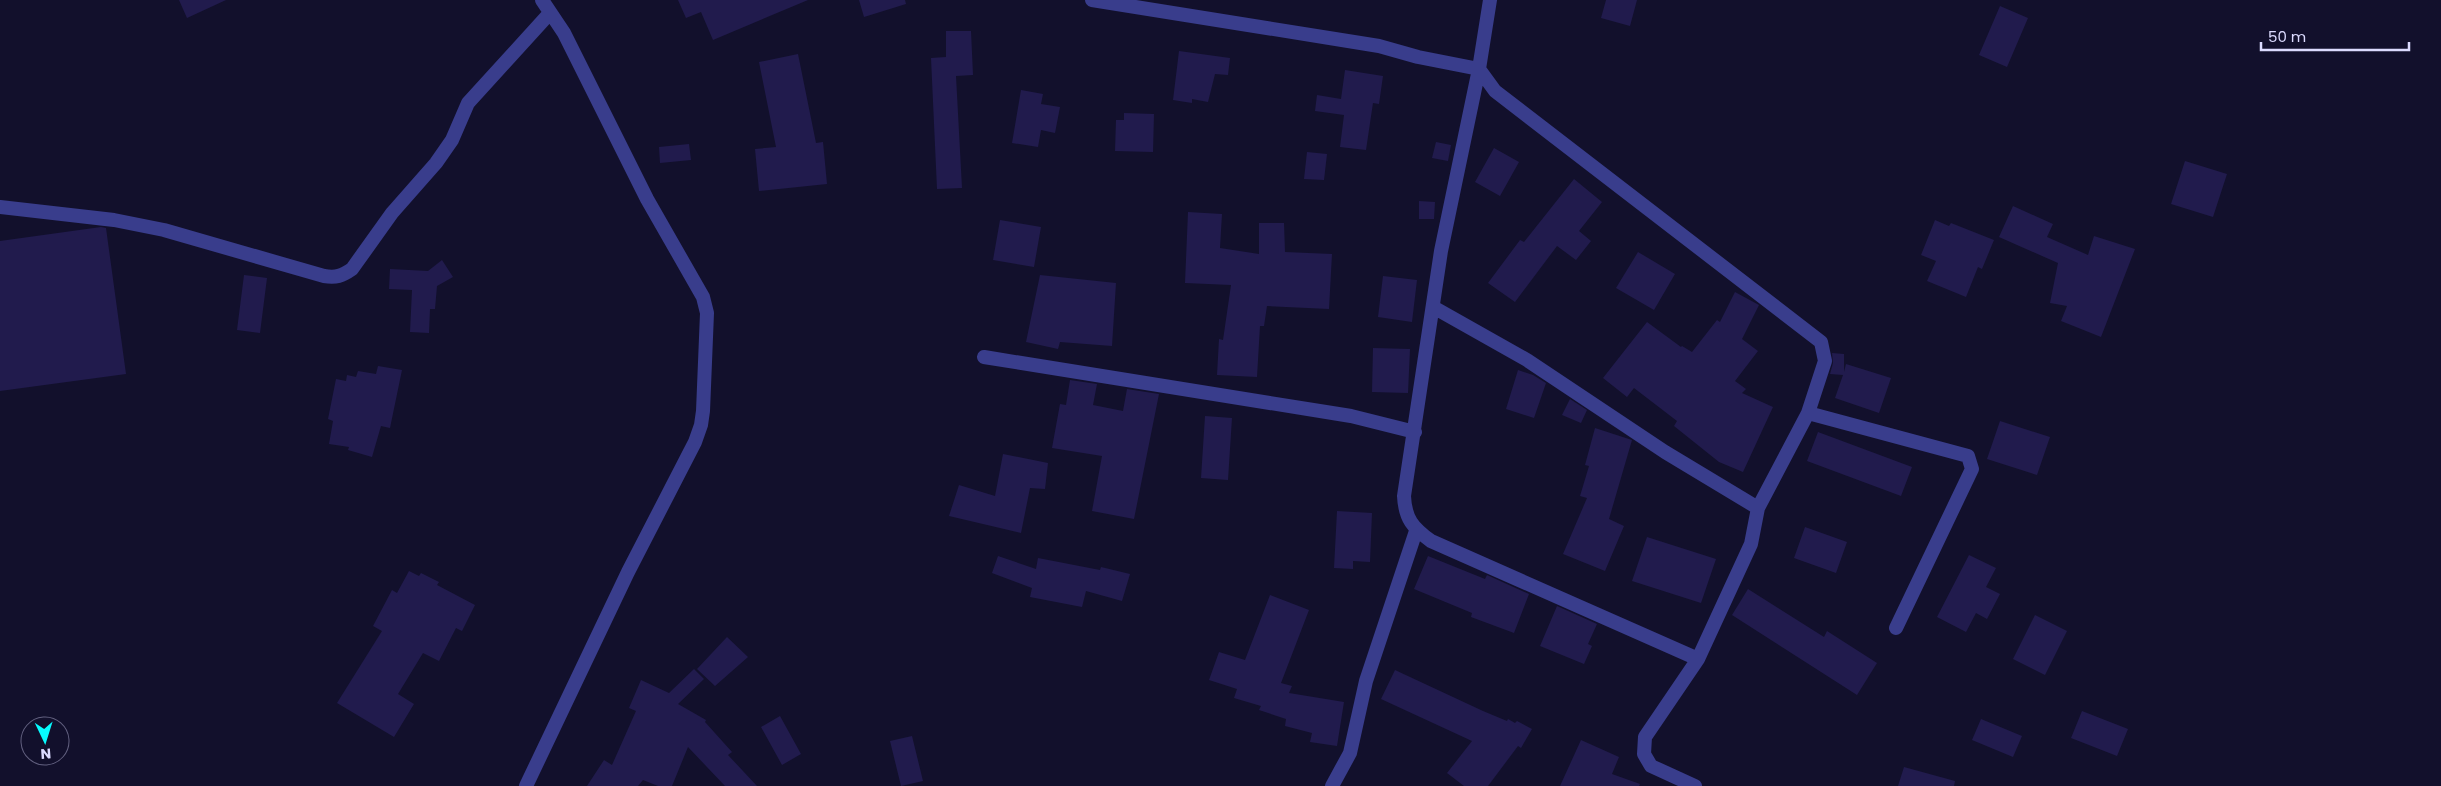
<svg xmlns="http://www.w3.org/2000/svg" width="2441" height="786" font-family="Poppins,sans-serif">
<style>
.building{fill:#211b4d}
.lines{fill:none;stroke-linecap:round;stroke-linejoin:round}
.minor{stroke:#393d8c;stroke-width:14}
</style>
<rect width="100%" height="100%" fill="#12102c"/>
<path class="building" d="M179,0H226L187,18Z
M678,0H808L713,40L701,12L686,18Z
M859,0H905L906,4L864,17Z
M1606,0H1637L1630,26L1601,18Z
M2000,6L2028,18L2007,67L1979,55Z
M946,31H971L973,75L956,76L962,188L937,189L931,58L946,57Z
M1179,51L1230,58L1228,75L1215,74L1208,102L1192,99V103L1173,100Z
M798,54L816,143L823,142L827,184L759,191L755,149L776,147L759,62Z
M1345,70L1383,76L1379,104L1373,103L1366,150L1340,147L1344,115L1315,111L1317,95L1341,99Z
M1021,90L1043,94L1041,104L1060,107L1055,133L1041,130L1038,147L1012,143Z
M1124,113L1154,114L1153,152L1115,151L1116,120H1124Z
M1436,142L1451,145L1448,161L1432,158Z
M689,144L691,160L660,163L659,147Z
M1494,148L1519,162L1500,196L1475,182Z
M1307,152L1327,154L1324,180L1304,179Z
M2185,161L2227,174L2213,217L2171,204Z
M1574,179L1602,202L1579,231L1591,241L1576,260L1557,246L1515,302L1488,283L1520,240L1524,242Z
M1419,201L1435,202L1434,219H1419Z
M2013,206L2053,224L2047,237L2088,255L2094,236L2135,249L2101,337L2061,321L2067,306L2050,303L2058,263L1999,237Z
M1188,212L1222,214L1220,248L1259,254V223H1284L1285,252L1332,254L1329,309L1267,306L1264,326H1260L1257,377L1217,375L1219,339L1223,340L1231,285L1185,283Z
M1000,220L1041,227L1034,267L993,260Z
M1935,220L1949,226L1951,223L1994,240L1982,269L1978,267L1966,297L1927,281L1936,261L1921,255Z
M101,227L106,228L126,374L0,391V241Z
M1638,252L1675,274L1654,310L1616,288Z
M442,260L453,277L437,286L435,309H430L429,333L410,332L412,290L389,289L390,269L428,271Z
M244,275L267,278L260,333L237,330Z
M1040,275L1116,283L1112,346L1060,342L1058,349L1026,342Z
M1383,276L1417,280L1412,322L1378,317Z
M1735,292L1759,305L1742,339L1758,351L1735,381L1746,389L1742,393L1773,407L1743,472L1719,462L1674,426L1677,421L1634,388L1627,397L1603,378L1647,322L1681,347L1682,346L1692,352L1717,320L1720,322Z
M1373,348L1410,349L1408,393L1372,392Z
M1832,353L1844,354V372L1846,364L1891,378L1879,413L1835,398L1843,375L1830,374L1833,363Z
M378,366L402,370L390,428L381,426L372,457L348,450L349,447L329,444L333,421L328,419L336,379L346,381L347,375L356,377L358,371L376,374Z
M1518,370L1533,375L1546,383L1534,418L1506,409Z
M1070,380L1097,384L1093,405L1123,411L1127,389L1159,394L1134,519L1092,511L1102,456L1052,448L1060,404L1066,405Z
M1570,399L1587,410L1581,423L1562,415Z
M1205,416L1232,418L1228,480L1201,478Z
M2000,421L2050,437L2037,475L1987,459Z
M1595,428L1632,440L1609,519L1624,526L1605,571L1563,554L1587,498L1580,496L1589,466L1585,465Z
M1818,432L1912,467L1901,496L1807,461Z
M1003,454L1048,463L1045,489L1030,488L1021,533L949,516L959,485L995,496Z
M1337,511L1372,513L1370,562L1353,561V569L1334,568Z
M1805,527L1847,542L1836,573L1794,558Z
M1647,537L1716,559L1701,603L1632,581Z
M1969,555L1996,568L1986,587L2000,594L1987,619L1976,613L1966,632L1937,617Z
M998,556L1036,569L1038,558L1100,570L1101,567L1130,574L1122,601L1086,591L1082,607L1030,597L1032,588L992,573Z
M1428,556L1485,579L1487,575L1529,594L1514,633L1471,617L1472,613L1414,589Z
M409,571L419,576L421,573L439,582L437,585L475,605L462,631L456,628L439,661L423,653L398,694L414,704L394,737L337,703L382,631L373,626L392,590L397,593Z
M1748,589L1824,637L1827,631L1877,663L1857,695L1732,615Z
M1270,595L1309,610L1281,683L1292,686L1289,693L1344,702L1337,746L1310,742L1312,733L1285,726L1286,719L1259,710L1261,706L1234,698L1237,689L1209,680L1219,652L1245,660Z
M1557,606L1597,624L1588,644L1592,646L1584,664L1540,646Z
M2035,615L2067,631L2045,675L2013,659Z
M727,637L748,657L715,686L697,669Z
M694,669L704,679L678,704L706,720L705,722L732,752L728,755L757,786H725L688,747L672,786H658L643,780L638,786H587L604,760L612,765L636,711L629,708L641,680L669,693Z
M1395,670L1483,711L1507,721L1508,719L1515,723L1517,721L1532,729L1521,748L1518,746L1488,786H1464L1447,773L1472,741L1381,699Z
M2082,711L2128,729L2117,756L2071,738Z
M780,716L801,754L782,765L761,727Z
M1981,719L2022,736L2013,757L1972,740Z
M912,736L923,781L901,786L890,741Z
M1581,740L1619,757L1612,774L1640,784L1639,786H1560Z
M1904,767L1955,781L1954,786H1898Z"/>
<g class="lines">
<path class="minor" d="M1092,0L1379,46L1418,57L1479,69L1495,91L1821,342L1825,361L1808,413L1758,508
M1490,0L1479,69L1441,251L1404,496C1405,519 1413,528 1431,541L1698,659
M0,207L114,220L164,230L324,276C336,278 342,276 352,269L392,213L436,163L452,140L468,103L549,14
M1433,307L1527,360L1665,452L1758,508L1751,544L1698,659L1645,737L1644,754L1651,766L1695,786
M984,357L1351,416L1415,432
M1808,413L1968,456L1972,469L1896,628
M526,786L628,572L695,442L701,425L703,411L707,313L703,297L647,199L564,33L542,0
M1332,786L1350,753L1366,681L1416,531"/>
</g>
<g transform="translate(45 741) rotate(176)"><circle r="24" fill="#12102c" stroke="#636180"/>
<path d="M0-4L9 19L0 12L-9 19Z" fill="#07fbff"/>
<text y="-8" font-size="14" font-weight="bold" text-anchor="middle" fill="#dcdbff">N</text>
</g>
<path d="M2261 42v8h148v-8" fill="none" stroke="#dcdbff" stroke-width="2.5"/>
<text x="2268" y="42" font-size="15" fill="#dcdbff" stroke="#12102c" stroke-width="4" paint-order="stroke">50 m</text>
</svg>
